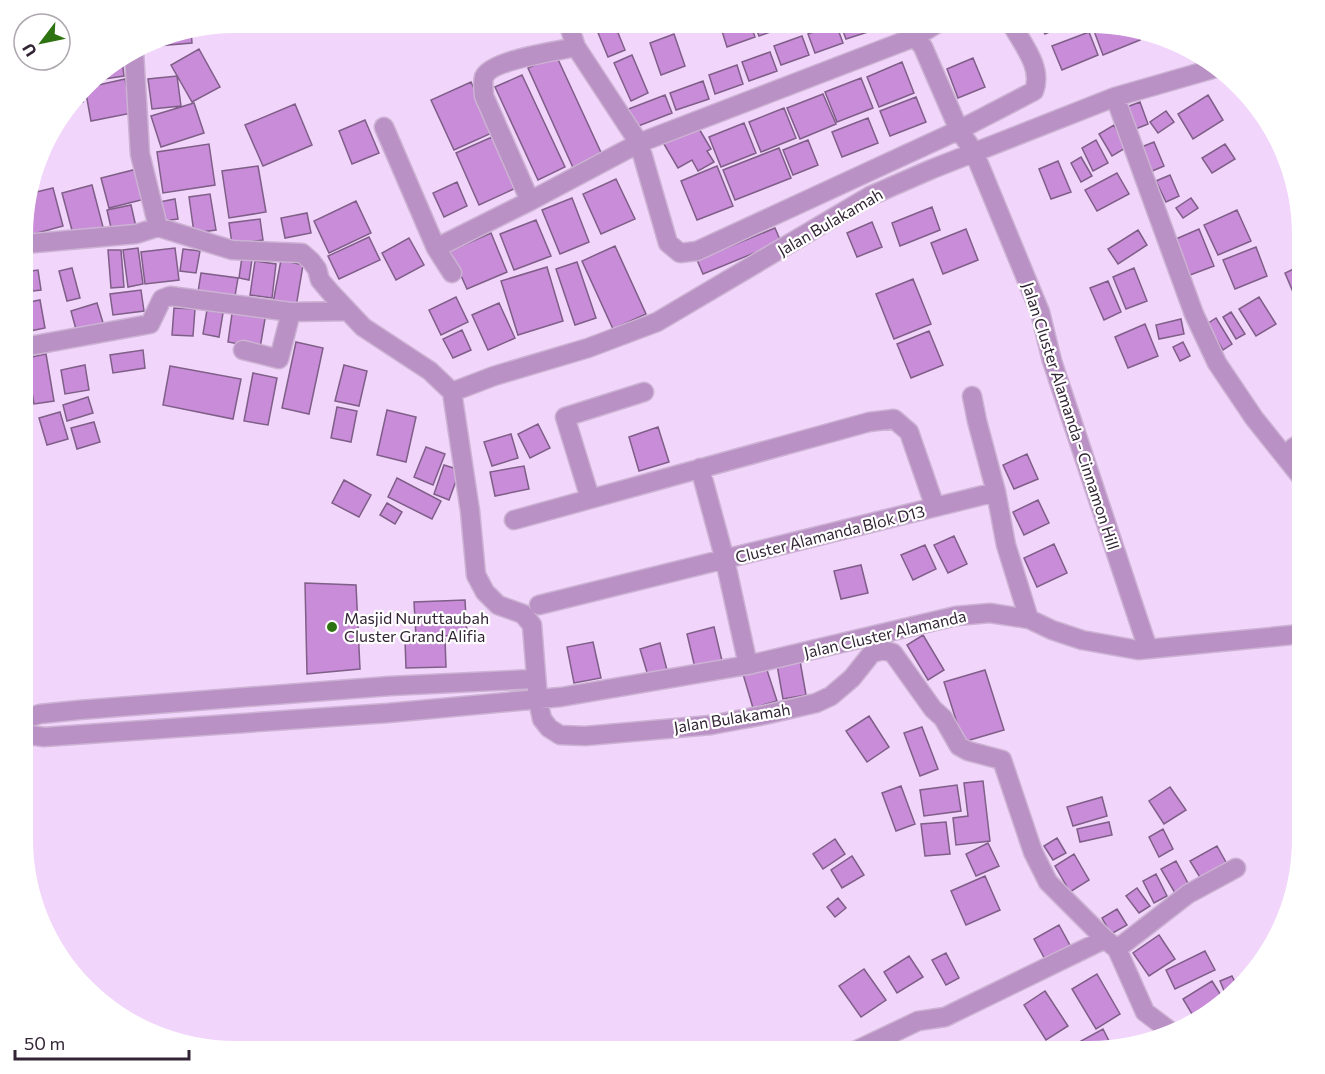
<svg xmlns="http://www.w3.org/2000/svg" width="1325" height="1074" font-family="Commissioner,sans-serif">
<style>
.building{fill:#c88cd9;stroke:#7f5e88;stroke-width:1.5}
.lines{fill:none;stroke-linecap:round;stroke-linejoin:round}
.minor-casing{stroke:#ccb2d3;stroke-width:21}
.minor{stroke:#b991c4;stroke-width:18}
.poi-dot{fill:#2e7311;stroke:#fff;stroke-width:2}
.labels{text-anchor:middle;stroke-width:4.5;stroke-linejoin:round;paint-order:stroke}
.street-label{font-size:16px;fill:#322435;stroke:#fff}
.poi-label{font-size:16px;fill:#322435;stroke:#fff;text-anchor:start}
</style>
<rect width="100%" height="100%" fill="#f2d5fa"/>
<path class="building" d="M594,23H614L625,50L608,57Z
M736,23H750L755,37L727,47L721,28Z
M754,23H786L787,26L759,36Z
M840,23H872L874,30L846,39Z
M1039,23H1069L1045,34Z
M836,24L843,43L815,53L808,34Z
M1110,24L1136,30L1140,40L1103,55L1094,31Z
M191,30L192,43L145,47L166,34Z
M1089,32L1098,55L1062,70L1052,46Z
M674,34L685,66L661,75L650,43Z
M802,36L809,55L781,65L774,46Z
M199,49L220,87L192,102L171,65Z
M770,52L777,71L749,81L742,62Z
M556,55L604,159L575,172L528,68Z
M632,55L648,93L631,101L614,63Z
M973,58L985,87L958,98L947,69Z
M122,60L124,76L90,81L95,75Z
M902,62L914,93L879,107L867,77Z
M737,65L743,84L715,94L709,75Z
M522,75L565,167L538,180L495,87Z
M177,76L181,106L152,109L148,79Z
M861,78L873,108L837,122L825,92Z
M125,79L132,113L91,121L85,88Z
M703,81L709,99L676,110L670,93Z
M471,82L494,132L454,150L431,100Z
M81,92L83,102L70,106Z
M823,94L836,124L800,139L787,108Z
M665,95L672,113L633,128L626,110Z
M1208,95L1223,120L1193,139L1178,114Z
M916,97L926,122L890,136L880,111Z
M1140,102L1148,124L1133,130L1124,108Z
M194,103L204,133L161,147L151,116Z
M295,104L312,145L263,166L245,125Z
M784,108L796,138L761,152L749,122Z
M1166,111L1174,122L1158,133L1150,122Z
M868,118L878,143L842,157L832,132Z
M365,120L379,153L352,164L339,131Z
M695,122L711,149L707,151L714,162L698,171L692,160L678,168L661,139Z
M744,123L756,153L721,167L709,137Z
M1114,125L1127,147L1112,156L1099,134Z
M492,137L516,188L479,205L456,153Z
M808,140L818,165L793,175L783,150Z
M1096,140L1108,163L1093,171L1082,148Z
M1154,142L1164,166L1150,172L1139,148Z
M209,144L215,185L163,193L157,152Z
M1225,144L1235,159L1212,173L1202,158Z
M779,148L791,178L735,200L723,170Z
M1081,157L1092,176L1081,182L1071,163Z
M1058,161L1071,192L1051,199L1039,169Z
M258,166L266,212L229,218L222,171Z
M717,166L733,206L697,220L681,181Z
M137,169L145,199L109,208L101,178Z
M1117,173L1129,194L1097,211L1085,190Z
M1170,175L1179,196L1166,202L1156,181Z
M616,179L635,219L601,234L583,194Z
M457,182L467,206L444,217L433,193Z
M92,185L103,227L73,234L62,193Z
M53,188L63,226L30,235L24,214L28,194Z
M210,194L216,230L194,233L189,197Z
M572,198L589,242L560,254L542,210Z
M1191,198L1198,208L1183,218L1176,208Z
M175,199L178,219L162,221L159,202Z
M356,201L371,233L329,253L314,221Z
M131,205L136,227L112,232L107,210Z
M932,207L940,230L900,246L892,223Z
M1237,210L1251,241L1218,255L1204,225Z
M307,213L311,233L285,238L281,218Z
M260,219L263,240L232,244L229,223Z
M536,220L551,256L514,270L500,234Z
M872,222L882,247L857,257L847,233Z
M775,228L781,242L703,274L697,260Z
M966,229L978,260L943,274L931,243Z
M1199,229L1214,266L1190,275L1176,239Z
M1138,230L1147,245L1118,264L1108,249Z
M491,233L507,272L467,289L450,251Z
M369,237L380,260L339,279L328,256Z
M409,238L424,265L396,280L382,253Z
M615,246L646,314L613,329L582,261Z
M1256,247L1267,276L1235,289L1223,260Z
M138,248L143,284L128,287L123,250Z
M175,248L179,280L145,284L141,252Z
M183,249L200,251L196,273L180,271Z
M108,250H121L124,287L111,288Z
M242,257L252,259L249,280L239,278Z
M281,260L303,265L296,307L273,303Z
M255,261L276,264L272,298L250,295Z
M577,262L596,318L575,325L556,269Z
M1302,265V296L1296,299L1285,273Z
M547,267L563,321L518,335L501,281Z
M72,268L80,298L67,301L59,271Z
M1134,268L1147,301L1126,309L1113,277Z
M38,270L41,290L24,292V272Z
M201,273L238,278L235,296L198,292Z
M913,279L931,324L894,339L876,294Z
M1108,281L1121,312L1104,320L1090,288Z
M141,290L144,311L113,315L110,294Z
M456,297L468,322L441,335L429,310Z
M1259,297L1276,324L1256,336L1239,309Z
M40,300L45,328L30,331L24,303Z
M97,303L104,326L77,333L71,311Z
M499,303L515,338L488,350L472,315Z
M233,307L266,313L260,348L228,342Z
M174,308L195,309L193,336L172,335Z
M207,310L223,313L219,337L203,334Z
M1231,312L1245,334L1236,339L1223,317Z
M1216,318L1232,344L1223,350L1207,324Z
M1181,319L1184,334L1159,339L1156,325Z
M1145,324L1158,356L1128,368L1115,337Z
M462,330L471,350L453,358L443,339Z
M929,331L943,365L911,378L897,344Z
M296,342L323,348L309,414L282,408Z
M1183,342L1190,356L1180,361L1173,347Z
M143,350L145,368L113,373L110,355Z
M46,354L54,401L34,404L26,358Z
M85,365L89,390L65,394L61,370Z
M344,365L367,371L359,406L335,401Z
M170,366L241,379L233,419L163,405Z
M253,373L277,378L268,425L244,421Z
M88,397L93,413L67,421L63,405Z
M337,407L357,411L351,442L331,438Z
M387,410L416,417L406,462L377,455Z
M60,412L68,439L47,445L39,418Z
M94,422L100,442L77,449L71,428Z
M538,424L550,448L530,458L518,434Z
M658,427L669,462L639,471L629,437Z
M511,434L518,458L492,466L484,442Z
M426,447L445,454L433,485L414,477Z
M1027,454L1038,479L1014,489L1003,465Z
M444,465L460,470L449,500L434,494Z
M524,466L529,489L495,496L490,472Z
M397,478L441,501L432,519L388,497Z
M344,480L371,495L359,517L332,503Z
M1038,500L1049,523L1024,535L1013,512Z
M387,503L402,512L395,524L380,515Z
M954,536L967,564L948,573L934,545Z
M1054,544L1067,573L1037,587L1024,558Z
M925,545L936,569L913,580L901,555Z
M861,565L868,593L841,599L834,571Z
M305,583L356,585L360,669L307,674Z
M465,600L467,635L416,637L414,602Z
M714,627L723,665L696,672L687,634Z
M923,635L944,670L928,680L907,645Z
M445,639L446,667L406,668L405,640Z
M593,642L601,678L574,683L567,647Z
M660,643L668,674L649,679L640,649Z
M800,661L806,695L783,699L777,665Z
M766,667L777,701L753,708L743,674Z
M985,670L1004,730L963,742L944,682Z
M869,716L889,747L867,762L846,731Z
M922,727L938,769L920,776L904,733Z
M983,781L990,841L956,845L953,818L968,816L964,783Z
M957,785L961,811L924,816L920,790Z
M901,786L915,824L896,831L882,793Z
M1170,787L1186,810L1164,824L1149,801Z
M1102,797L1107,816L1073,826L1067,807Z
M946,822L950,854L925,856L921,824Z
M1109,822L1112,835L1080,842L1077,829Z
M1163,829L1173,849L1159,857L1149,837Z
M1057,838L1066,853L1053,860L1044,846Z
M835,839L845,854L823,869L813,854Z
M988,843L999,866L976,876L966,854Z
M1217,846L1227,864L1201,879L1190,861Z
M1074,854L1089,880L1070,892L1055,866Z
M852,856L864,875L842,888L831,870Z
M1176,861L1189,885L1175,893L1161,869Z
M1156,874L1167,896L1154,903L1143,881Z
M985,876L1000,910L966,925L951,891Z
M1137,888L1150,906L1139,913L1126,896Z
M838,898L846,908L835,917L827,907Z
M1117,909L1127,925L1111,934L1102,918Z
M1059,925L1072,949L1047,963L1034,939Z
M1159,935L1175,959L1149,976L1133,953Z
M1205,951L1215,970L1175,989L1166,970Z
M946,953L959,978L946,985L932,960Z
M909,956L923,977L897,993L884,972Z
M864,969L886,1000L861,1017L839,986Z
M1097,974L1120,1014L1096,1029L1072,989Z
M1232,976L1239,990L1227,998L1220,981Z
M1212,981L1224,1000L1195,1019L1183,999Z
M1045,991L1068,1026L1046,1040L1024,1005Z
M1103,1029L1112,1047L1086,1051L1081,1041Z"/>
<g class="lines">
<defs>
<path id="minor" d="M568,23L576,47L639,143L668,243L680,253L697,251L959,130L1034,91C1043,67 1022,44 1011,23
M938,23L915,37L923,47L959,130L974,152L1040,312L1052,361L1148,649
M134,52L140,154L158,227
M1115,97L1194,314L1217,363L1254,418L1302,478
M384,127L436,248
M530,201L484,96C484,90 482,83 484,77C491,60 557,51 576,47
M24,244L136,234L158,227L232,250L302,253L311,261L317,269L320,280L331,293L363,327L430,371L452,392L494,376L588,348L657,322L870,196L932,169L1115,97L1216,68
M452,273L436,248L530,201L639,143L915,37
M24,347L150,324L162,299L170,296L291,312L348,311
M243,350L279,359L291,312
M452,392L470,511L476,575L485,592L498,605L523,614L532,625L538,700L542,719L549,728L560,735L585,736L711,725L764,715L816,703L831,696L852,678L872,653L883,650L893,653L933,709L943,718L959,746L968,751L1002,760L1033,852L1048,882L1105,939L1117,949L1145,1012L1174,1034
M972,396L977,421L996,492L1006,545L1029,619
M1293,448L1302,442
M700,468L725,560L748,665
M590,498L565,417L644,392
M514,520L869,422L894,419L909,432L935,507
M539,605L996,492
M23,719L40,714L79,710L390,686L536,679
M23,734L44,737L388,713L561,697L748,665L956,616L990,613L1029,619L1052,630L1082,640L1138,650L1302,634
M1117,949L1188,894L1236,868
M855,1051L918,1021L945,1017L1105,939"/>
</defs>
<use href="#minor" class="minor-casing"/>
<use href="#minor" class="minor"/>
</g>
<circle class="poi-dot" cx="332" cy="627" r="6"/>
<g class="labels">
<g class="street-label">
<text transform="translate(830 222) rotate(-30)" y="6">Jalan Bulakamah</text>
<text transform="translate(1071 416) rotate(72)" y="6">Jalan Cluster Alamanda - Cinnamon Hill</text>
<text transform="translate(830 534) rotate(-14)" y="6">Cluster Alamanda Blok D13</text>
<text transform="translate(885 634) rotate(-13)" y="6">Jalan Cluster Alamanda</text>
<text transform="translate(732 718) rotate(-9)" y="6">Jalan Bulakamah</text>
</g>
<g class="poi-label">
<text x="344" y="624">Masjid Nuruttaubah<tspan x="344" dy="18">Cluster Grand Alifia</tspan></text>
</g>
</g>
<path d="M0 0H1325V1074H0ZM235 33H1090A202 202 0 0 1 1292 235V839A202 202 0 0 1 1090 1041H235A202 202 0 0 1 33 839V235A202 202 0 0 1 235 33Z" fill="#fff" fill-rule="evenodd"/>
<g transform="translate(42 42) rotate(238)"><circle r="28" fill="#ffffff" stroke="#ada7ae" stroke-width="1.5"/>
<path d="M0-4.5L10 22L0 15L-10 22Z" fill="#2e7311"/>
<text y="-9" font-size="16" font-weight="bold" text-anchor="middle" fill="#322435">U</text>
</g>
<path d="M15 1050v9h174v-9" fill="none" stroke="#322435" stroke-width="3"/>
<text x="24" y="1050" font-size="18" fill="#322435" stroke="#ffffff" stroke-width="4.5" paint-order="stroke">50 m</text>
</svg>
